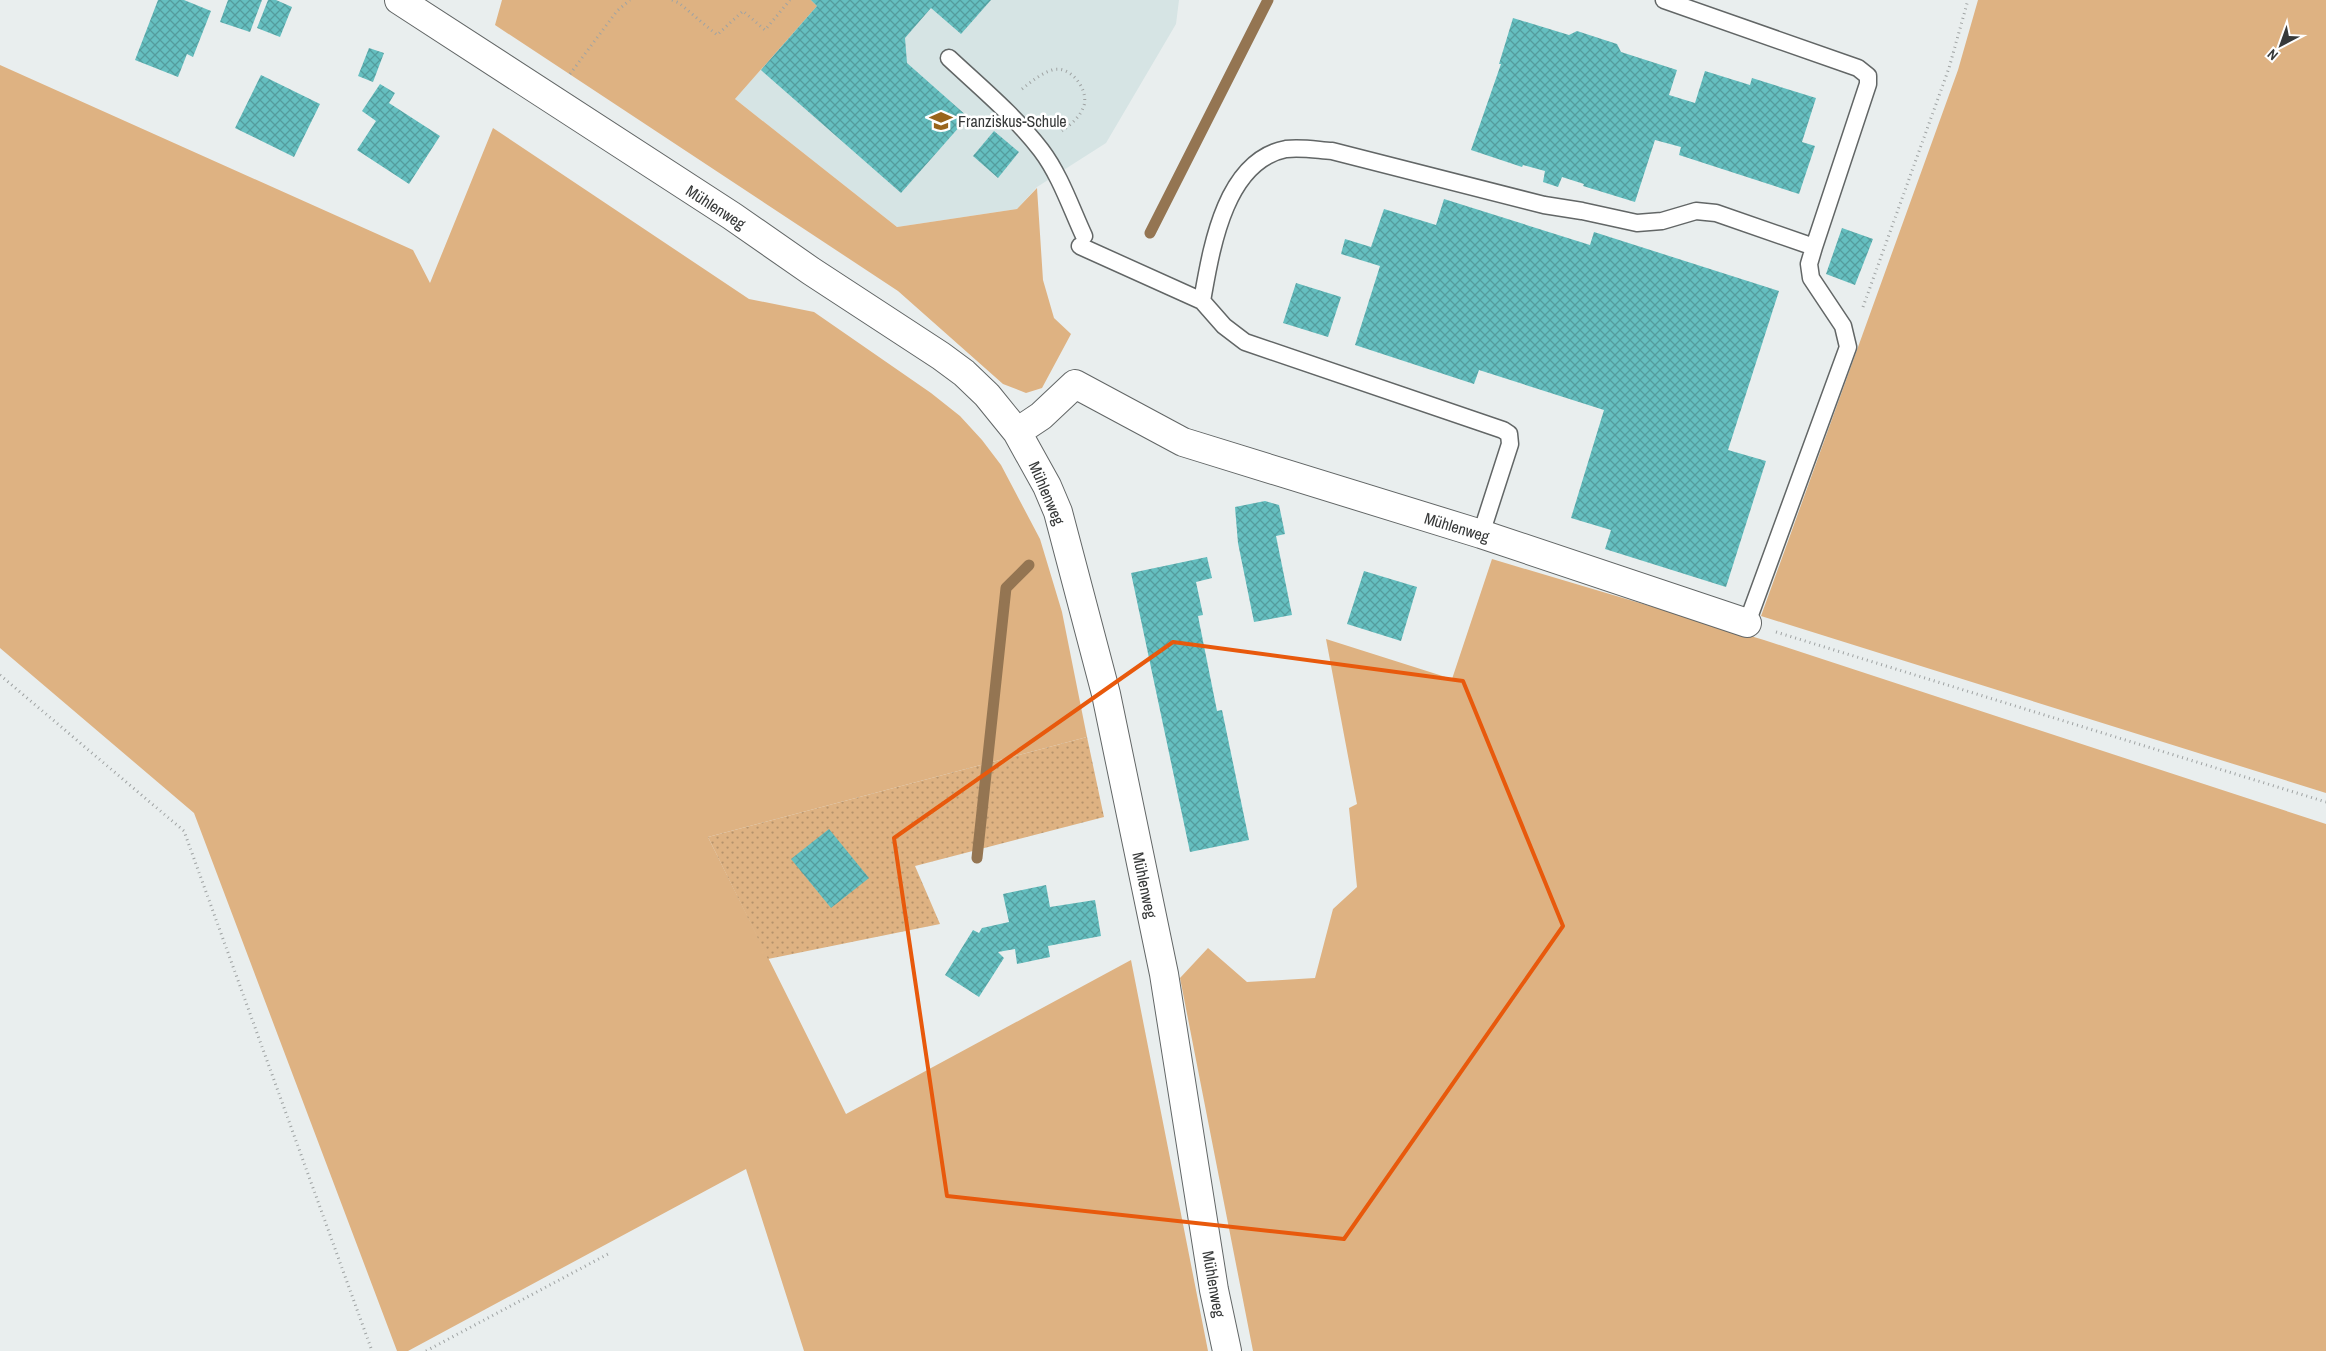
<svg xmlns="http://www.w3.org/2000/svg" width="2326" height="1351" font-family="'Archivo Narrow',sans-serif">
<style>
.built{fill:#d6e4e4}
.grass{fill:#deb282}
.garden{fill:url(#garden-dots)}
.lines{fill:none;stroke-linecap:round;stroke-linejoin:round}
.stream{stroke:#947552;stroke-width:11}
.building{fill:url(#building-cross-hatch)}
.lane-casing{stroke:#626666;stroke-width:19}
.street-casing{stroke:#626666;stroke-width:30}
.path{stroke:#9fa3a3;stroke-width:3;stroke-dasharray:1 4;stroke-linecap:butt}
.lane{stroke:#fff;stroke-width:16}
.street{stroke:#fff;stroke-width:28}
.marked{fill:none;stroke:#e8590c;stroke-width:4;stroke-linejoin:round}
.labels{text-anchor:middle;stroke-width:5;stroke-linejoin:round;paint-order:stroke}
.poi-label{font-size:16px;fill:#373939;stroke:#fff;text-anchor:start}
.street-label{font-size:16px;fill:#373939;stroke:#fff}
</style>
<defs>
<pattern id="garden-dots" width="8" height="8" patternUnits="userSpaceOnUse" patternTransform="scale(1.25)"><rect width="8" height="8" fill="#deb282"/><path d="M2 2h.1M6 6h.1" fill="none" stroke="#b5926b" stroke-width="1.8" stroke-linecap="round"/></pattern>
<pattern id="building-cross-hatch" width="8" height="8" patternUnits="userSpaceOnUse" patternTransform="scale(1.25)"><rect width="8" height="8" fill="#65bfc0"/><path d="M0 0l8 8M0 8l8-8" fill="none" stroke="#549c9d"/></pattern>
</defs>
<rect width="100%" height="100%" fill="#e9eeee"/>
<path class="built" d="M811,0H1179L1176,24L1106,143L1037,187L1017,209L897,227L735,99L817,5Z"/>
<path class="grass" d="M502,0H811L817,6L735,99L897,227L1017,209L1037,188L1043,280L1054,318L1071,334L1042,388L1026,393L1003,384L898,291L495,25Z
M1978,0H2326V793L1761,616L1958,70Z
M0,65L413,250L430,283L493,128L749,299L814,312L931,393L960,416L982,440L1001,465L1040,539L1062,612L1087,737L708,837L846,1114L1131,960L1208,1351H804L746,1169L408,1351H397L194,813L0,648Z
M1492,559L1764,640L2326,824V1351H1253L1180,978L1208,948L1247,982L1315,978L1333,909L1357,887L1349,808L1357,804L1326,639L1452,679Z"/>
<path class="garden" d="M1087,737L1104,817L915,866L940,924L768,959L708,837Z"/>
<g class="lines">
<path class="stream" d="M1150,233L1268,0
M977,858L1006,588L1029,565"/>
</g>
<path class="building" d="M158,0H184L211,11L193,57L187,54L178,77L135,60Z
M228,0H262L250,32L220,22Z
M268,0H276L292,7L280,37L257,28Z
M811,0H991L961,34L931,8L905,38L907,63L968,117L901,193L761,70L817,6Z
M1513,18L1569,35L1577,31L1617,44L1621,52L1677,70L1669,95L1695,103L1705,71L1750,85L1752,78L1816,98L1802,142L1815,146L1799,194L1679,155L1681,147L1655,140L1635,202L1583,186L1584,184L1562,177L1558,187L1543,182L1545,171L1523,165L1522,167L1471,150L1501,64H1499Z
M369,48L384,53L373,82L358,76Z
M261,75L320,104L294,157L235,128Z
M380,84L395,93L389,103L440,136L409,184L357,150L376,121L362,111Z
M994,131L1019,152L998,178L973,156Z
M1444,199L1590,245L1594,232L1779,291L1728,450L1766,461L1726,587L1605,549L1611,530L1571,518L1604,410L1479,370L1474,384L1355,345L1380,266L1341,254L1345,239L1371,247L1384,209L1436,225Z
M1842,228L1873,239L1855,285L1826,274Z
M1296,283L1341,297L1328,337L1283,323Z
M1265,501L1279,505L1285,534L1276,536L1292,615L1254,622L1238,543L1235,507Z
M1207,557L1212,578L1196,582L1203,615L1198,616L1217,711L1222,710L1249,840L1190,852L1131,573Z
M1364,571L1417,587L1401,641L1347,624Z
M829,829L869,878L831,908L791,859Z
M1046,885L1050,907L1095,900L1101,936L1048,946L1050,957L1017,964L1015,949L998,952L1004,958L979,997L945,975L973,930L979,933L982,928L1009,922L1003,894Z"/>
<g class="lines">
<defs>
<path id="lane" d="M949,58C980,87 1015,116 1041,150C1060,175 1071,208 1084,236
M1080,246L1202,301
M1481,534L1510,444L1509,434L1503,430L1245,342L1224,326L1202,301C1211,251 1224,161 1286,149C1301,147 1317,150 1332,151L1544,205L1582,211L1637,223L1662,221L1696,211L1716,213L1814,247L1868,84V76L1858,68L1664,0
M1747,623L1848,347L1843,326L1811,278L1809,264L1814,247"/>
<path id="street" d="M399,0L732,216L811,271L941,356L964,373L987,395L1017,432L1047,486L1058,512L1106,694L1164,974L1214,1290L1227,1351
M1017,432L1041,416L1075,384L1183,442L1481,534L1747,623"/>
</defs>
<use href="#lane" class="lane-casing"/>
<use href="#street" class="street-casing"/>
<path class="path" d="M672,0L679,3L717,35L743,11L765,30L790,0
M570,74L617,11L630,0
M1022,89C1031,82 1040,74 1052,70C1070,64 1091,91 1083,108C1079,118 1070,125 1062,131
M1863,307L1949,68L1968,0
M1776,632L2326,802
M0,675L184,831L372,1351
M426,1351L608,1254"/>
<use href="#lane" class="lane"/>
<use href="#street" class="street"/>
</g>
<path class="marked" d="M1173,642L1463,681L1563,926L1344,1239L947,1196L894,838Z"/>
<defs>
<symbol id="school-bare" viewBox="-9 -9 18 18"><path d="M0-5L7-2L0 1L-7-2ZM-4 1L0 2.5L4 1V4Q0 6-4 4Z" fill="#99641c" stroke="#fff" stroke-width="2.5" paint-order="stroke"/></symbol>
</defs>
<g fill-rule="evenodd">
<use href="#school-bare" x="925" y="105" width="32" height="32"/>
</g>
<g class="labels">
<g class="poi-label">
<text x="958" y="127">Franziskus-Schule</text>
</g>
<g class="street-label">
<text transform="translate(716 207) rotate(33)" y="6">Mühlenweg</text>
<text transform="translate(1047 493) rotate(67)" y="6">Mühlenweg</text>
<text transform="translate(1457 527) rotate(17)" y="6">Mühlenweg</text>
<text transform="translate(1145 885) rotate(78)" y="6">Mühlenweg</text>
<text transform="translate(1214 1284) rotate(80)" y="6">Mühlenweg</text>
</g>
</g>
<g transform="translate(2281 45) rotate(221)" stroke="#ffffff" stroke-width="4" paint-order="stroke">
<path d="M0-4L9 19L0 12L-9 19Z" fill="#373939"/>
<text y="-8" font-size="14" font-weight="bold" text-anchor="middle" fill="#373939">N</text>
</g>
</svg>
